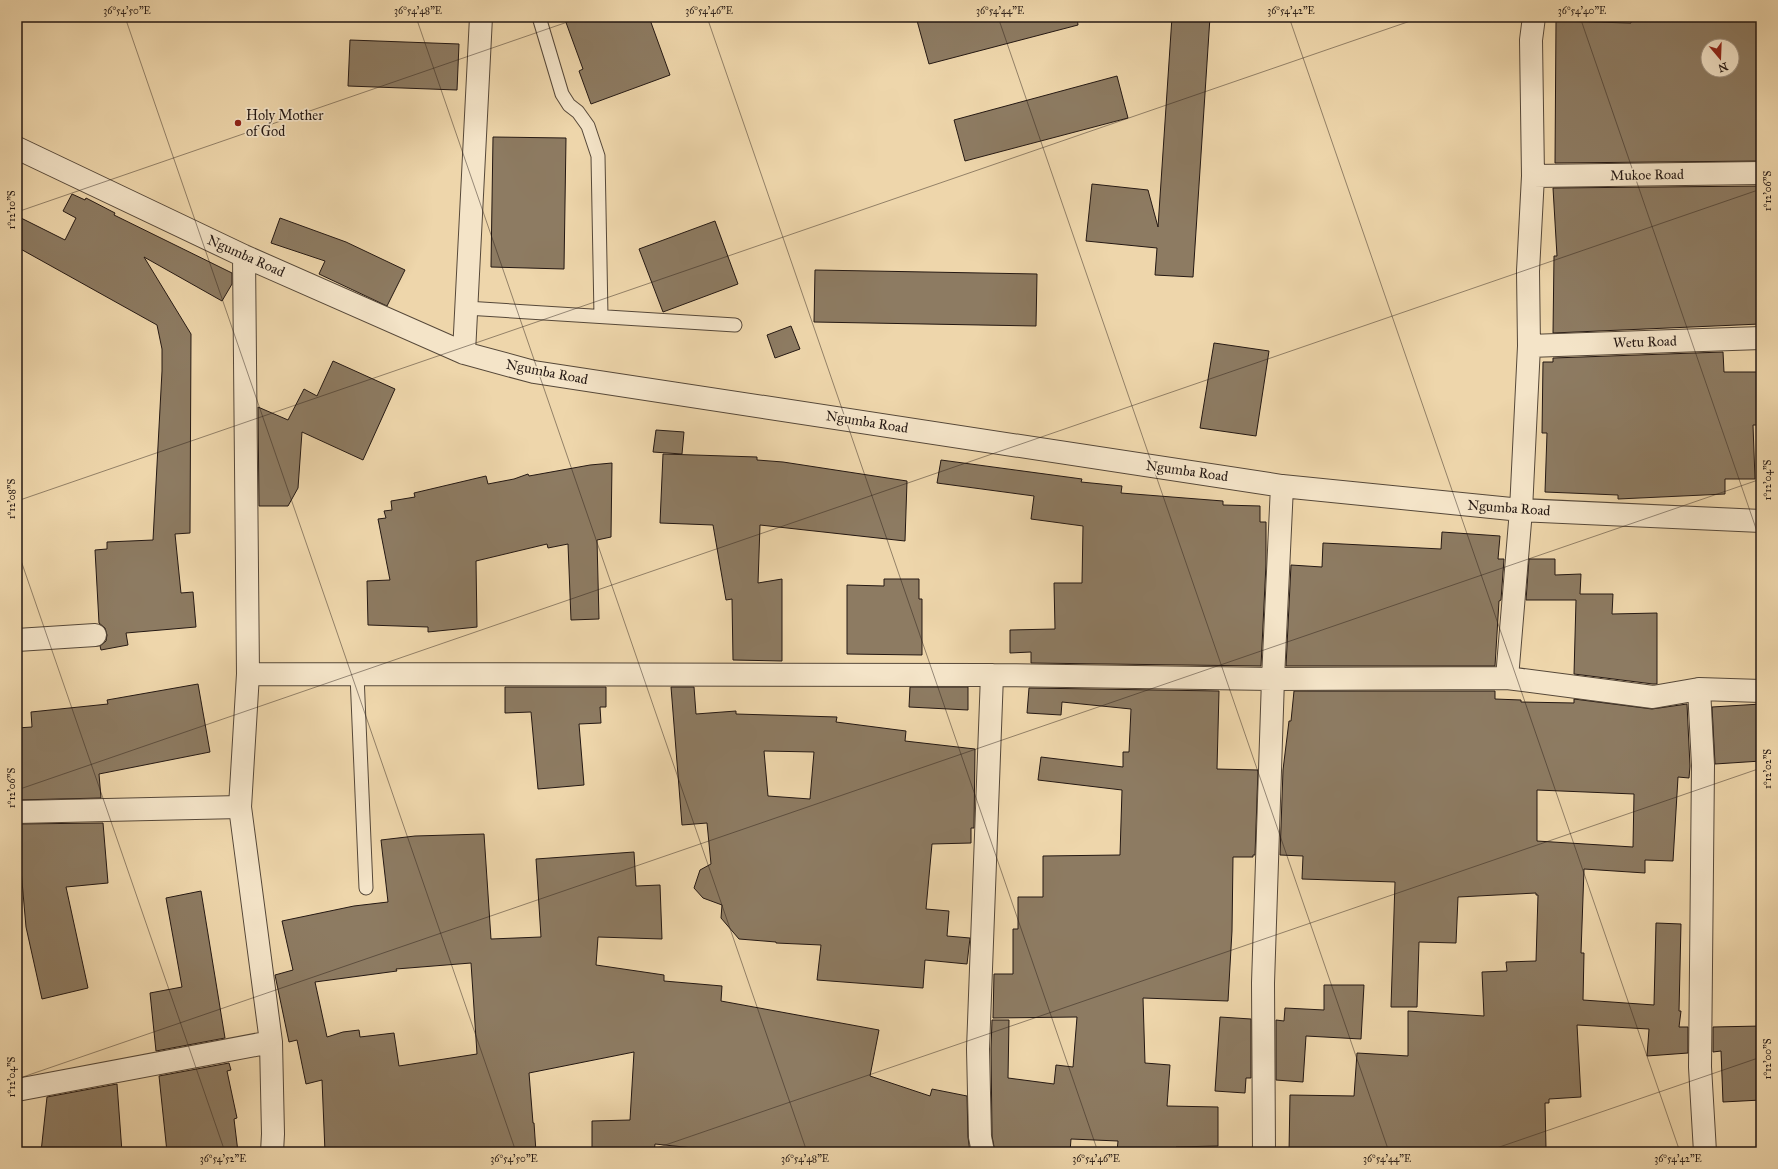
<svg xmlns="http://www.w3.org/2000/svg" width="1778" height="1169" viewBox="0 0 1778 1169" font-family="'IM FELL Great Primer',serif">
	<rect width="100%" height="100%" fill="#eed6ab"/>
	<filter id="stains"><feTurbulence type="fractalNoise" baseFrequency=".005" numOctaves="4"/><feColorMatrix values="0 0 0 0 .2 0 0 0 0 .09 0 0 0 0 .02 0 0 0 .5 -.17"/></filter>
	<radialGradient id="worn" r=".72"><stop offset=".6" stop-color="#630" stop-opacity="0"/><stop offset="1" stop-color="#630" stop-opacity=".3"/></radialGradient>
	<!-- building -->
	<path fill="#8d7b62" stroke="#241813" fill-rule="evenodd" d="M564,17H649L670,75L591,104L579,71L583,69Z
		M916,17H1077L1078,25L929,64Z
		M1172,17H1210L1193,277L1155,275L1157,248L1086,241L1092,184L1148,190L1158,227Z
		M1631,17H1761V161L1555,163L1556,21L1631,23ZM1708,46H1732V70H1708Z
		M350,40L459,44L457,90L348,86Z
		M1117,76L1128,118L965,161L954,120Z
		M493,137L566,138L564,269L491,267Z
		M1761,186V255H1759L1760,324L1553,333L1554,256H1557L1553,188Z
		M72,194L85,200L86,198L115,213L114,215L232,273V284L222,301L144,257L191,334L190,533L175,534L181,593L193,592L196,627L126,633L128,645L101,650L100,646L106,641L107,635L105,628L99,623L95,550L107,549V542L153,540L162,371V349L157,325L17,247V216L65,240L76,218L63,211Z
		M280,218L346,242L405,270L387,306L319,274L325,261L271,243Z
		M715,221L738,284L663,312L639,249Z
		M815,270L1037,274L1036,326L814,322Z
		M791,326L800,349L775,358L767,335Z
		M1214,343L1269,351L1256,436L1200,428Z
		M1723,352L1724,372H1759L1760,425H1753L1755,479H1725V494L1618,499V495L1545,492L1547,433H1542L1543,362H1553V358Z
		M333,361L395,389L363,460L302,432L298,488L288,506H259L258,407L288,420L304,389L317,396Z
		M656,430L684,432L682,454L653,452Z
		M663,454L757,457V460L783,462L907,481L905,541L760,525L758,583L782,579V661L733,660L732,599L726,600L713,525L660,523Z
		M941,460L1082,479L1081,482L1122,486L1121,493L1223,501V505L1260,506V522H1266V564L1261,666L1031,663V652L1010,653V630L1055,629L1054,583H1082L1083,526L1031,519L1034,496L937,483Z
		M612,463L611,537L597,540L599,619L571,620L568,544L548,548L547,544L476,561L477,627L428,632V627L368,625L367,581L390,580L378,519L386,518L384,511L392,510L391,501L415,497L414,493L486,476L488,484L514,479L528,474L529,476L590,465Z
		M1442,532L1500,536L1498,559H1504L1501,600L1499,601L1495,666H1286L1291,565L1322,567L1323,543L1441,549Z
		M1529,559H1555V575L1581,574L1580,594H1613L1612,614L1657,613V684H1653L1574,674L1576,600H1526Z
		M884,579H919V599H922V655L847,654V585L884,586Z
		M198,684L210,752L99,774L101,798L17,800V728L32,727L31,712L108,704L107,700Z
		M505,687H606V707H600L601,723L579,724L584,785L538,789L531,712L505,713Z
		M671,687H694L696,714L736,711V714L837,717L836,722L906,731L905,741L975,749L974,828H971V843L932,844L926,909L949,911L947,936L970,938L967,964L925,960L923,988L817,980L821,945L776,943V942L739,939L721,918L722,905L703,898L694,888L700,870L711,864L707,823L682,825ZM764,751L814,752L810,799L768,796Z
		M910,687H968V710L909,707Z
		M1029,688L1219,691L1217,769L1258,770L1255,855H1253V857H1233L1232,931L1228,1001L1143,998L1145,1063L1170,1065L1167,1106L1218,1107V1146L1176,1147V1152H1117L1118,1141L1071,1139L1070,1152H995L992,1136L991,1049L992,1020H1009L1008,1078L1054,1084L1056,1065L1073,1067L1077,1017L993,1018L994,974H1013V929H1018V897H1043V856L1120,855L1122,790L1038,780L1041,757L1123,767V752H1129L1131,709L1062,702L1061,715L1027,713Z
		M1294,691H1495V699L1521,700V702L1574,703V699L1652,709L1687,704L1690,766L1689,778L1678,777L1673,861L1645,860V873L1584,869L1581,953H1584L1583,1000L1654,1005L1656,923L1681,924L1679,1011H1681L1679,1027H1688V1053L1647,1056L1649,1029L1577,1025L1581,1097L1549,1099V1103H1545L1546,1148L1485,1149V1152H1289L1290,1095L1354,1096L1357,1053L1408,1056V1011L1484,1016L1482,972L1507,971L1506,962L1536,961L1538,895H1536V893L1458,897L1456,943L1419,942L1417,1007H1391L1395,882L1302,879L1303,856L1280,855L1283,770L1289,721H1291ZM1537,790L1634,794L1633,847L1537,841Z
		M1761,704V761L1715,764L1712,707Z
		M103,823L108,883L66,887L88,988L42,999L26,927L17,824Z
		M484,834L491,939L541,937L536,859L634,852L636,886L660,885L662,939L598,937L596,965L664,975V981L722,986L721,1001L879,1030L870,1076L930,1096L932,1089L967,1096L968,1137L970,1152H732L655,1144L654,1152H592V1121L630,1120L634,1052L529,1073L533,1123H534L536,1152H502V1148L391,1152H325L322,1080L306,1084L297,1040L289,1042L275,975L293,970L282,921L354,906L388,902L381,840L415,836ZM471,963L477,1054L399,1066L394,1033L360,1037L359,1030L343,1032L327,1037L315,982L397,971L396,969Z
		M201,891L225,1038L156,1051L150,993L182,987L166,898Z
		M1324,985H1364L1361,1039L1306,1036L1303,1082L1276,1080V1020L1284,1021L1285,1008L1324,1010Z
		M1220,1017L1251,1019V1078H1246L1245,1093L1215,1091Z
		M1761,1026V1100L1723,1102L1721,1051L1713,1052V1027Z
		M229,1063L231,1070L227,1071L237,1118L234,1119L238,1152H167L159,1076Z
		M117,1084L122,1152H41L47,1097Z"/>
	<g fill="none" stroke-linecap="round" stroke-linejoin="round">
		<!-- lane casing -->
		<g stroke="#564839" stroke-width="15">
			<path id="lane" d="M539,17L562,94L569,105L578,112L588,126L598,156L601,316
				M466,308L735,325
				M357,675L366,888"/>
		</g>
		<!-- street casing -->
		<g stroke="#564839" stroke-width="24">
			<path id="street" d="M17,148L244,256L464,353L534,372L1282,486L1521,510L1761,521
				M1533,176L1761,173
				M244,256L248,674L240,807L271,1042L273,1134L272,1152
				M1529,346L1761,338
				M464,353L481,17
				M17,640L95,635
				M248,674L992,675L1273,679L1507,678L1653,697L1699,689L1761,691
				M1507,678L1521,510L1529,346L1528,271L1533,176L1531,40L1534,17
				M1699,689L1703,765L1700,1067L1705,1152
				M17,812L240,807
				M17,1090L271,1042
				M983,1152L980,1137L978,1049L992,675
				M1264,1152L1263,983L1273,679L1282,486"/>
		</g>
		<!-- lane -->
		<use href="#lane" stroke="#f4e4c8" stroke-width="13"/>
		<!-- street -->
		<use href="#street" stroke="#f4e4c8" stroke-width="22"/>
	</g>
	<!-- ticks -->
	<path fill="none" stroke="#241813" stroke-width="1" stroke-opacity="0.45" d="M125,17L516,1152M416,17L807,1152M707,17L1098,1152M998,17L1389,1152M1289,17L1680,1152M1580,17L1761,543M17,212L582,17M17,501L1422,17M17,549L225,1152M17,790L1761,189M17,1079L1761,479M645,1152L1761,768M1485,1152L1761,1057"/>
	<!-- markers -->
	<circle fill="#8f2418" stroke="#f4e4c8" stroke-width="1.5" cx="238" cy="123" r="4"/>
	<g text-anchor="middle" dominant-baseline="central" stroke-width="3.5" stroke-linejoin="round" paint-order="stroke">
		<!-- poi labels -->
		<g font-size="14" fill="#241813" stroke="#f4e4c8" text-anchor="start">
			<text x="246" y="115">Holy Mother<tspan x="246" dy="16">of God</tspan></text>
		</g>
		<!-- street labels -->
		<g font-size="14" fill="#241813" stroke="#f4e4c8">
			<text transform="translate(1647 175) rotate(-1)">Mukoe Road</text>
			<text transform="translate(246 256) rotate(24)">Ngumba Road</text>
			<text transform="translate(1645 342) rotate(-2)">Wetu Road</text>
			<text transform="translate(547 372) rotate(11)">Ngumba Road</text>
			<text transform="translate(867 422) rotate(9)">Ngumba Road</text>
			<text transform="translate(1187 471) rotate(8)">Ngumba Road</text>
			<text transform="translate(1509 508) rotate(4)">Ngumba Road</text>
		</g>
	</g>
	<!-- margin -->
	<rect width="1778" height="1169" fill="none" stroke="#eed6ab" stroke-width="44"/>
	<!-- north arrow -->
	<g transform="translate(1720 58) rotate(161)"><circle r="19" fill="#f4e4c8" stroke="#a19280"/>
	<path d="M0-3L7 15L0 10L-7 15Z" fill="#8f2418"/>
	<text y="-6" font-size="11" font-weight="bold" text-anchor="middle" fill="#241813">N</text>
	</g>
	<rect x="22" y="22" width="1734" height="1125" fill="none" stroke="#241813" stroke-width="1.5"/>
	<g font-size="10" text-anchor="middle" fill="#241813">
		<text x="127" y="14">36°54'50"E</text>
		<text x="418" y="14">36°54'48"E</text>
		<text x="709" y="14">36°54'46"E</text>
		<text x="1000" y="14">36°54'44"E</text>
		<text x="1291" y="14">36°54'42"E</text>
		<text x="1582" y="14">36°54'40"E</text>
		<text transform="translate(1767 191) rotate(-90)" y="4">1°12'06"S</text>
		<text transform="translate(11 210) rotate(-90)" y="4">1°12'10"S</text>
		<text transform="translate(1767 480) rotate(-90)" y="4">1°12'04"S</text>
		<text transform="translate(11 499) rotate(-90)" y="4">1°12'08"S</text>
		<text transform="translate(1767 769) rotate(-90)" y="4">1°12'02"S</text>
		<text transform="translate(11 788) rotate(-90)" y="4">1°12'06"S</text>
		<text transform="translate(1767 1059) rotate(-90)" y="4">1°12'00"S</text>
		<text transform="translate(11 1077) rotate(-90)" y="4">1°12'04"S</text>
		<text x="223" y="1162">36°54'52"E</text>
		<text x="514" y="1162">36°54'50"E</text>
		<text x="805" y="1162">36°54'48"E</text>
		<text x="1096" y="1162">36°54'46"E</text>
		<text x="1387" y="1162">36°54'44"E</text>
		<text x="1678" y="1162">36°54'42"E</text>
	</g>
	<rect width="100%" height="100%" filter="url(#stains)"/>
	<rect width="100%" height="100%" fill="url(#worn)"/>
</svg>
